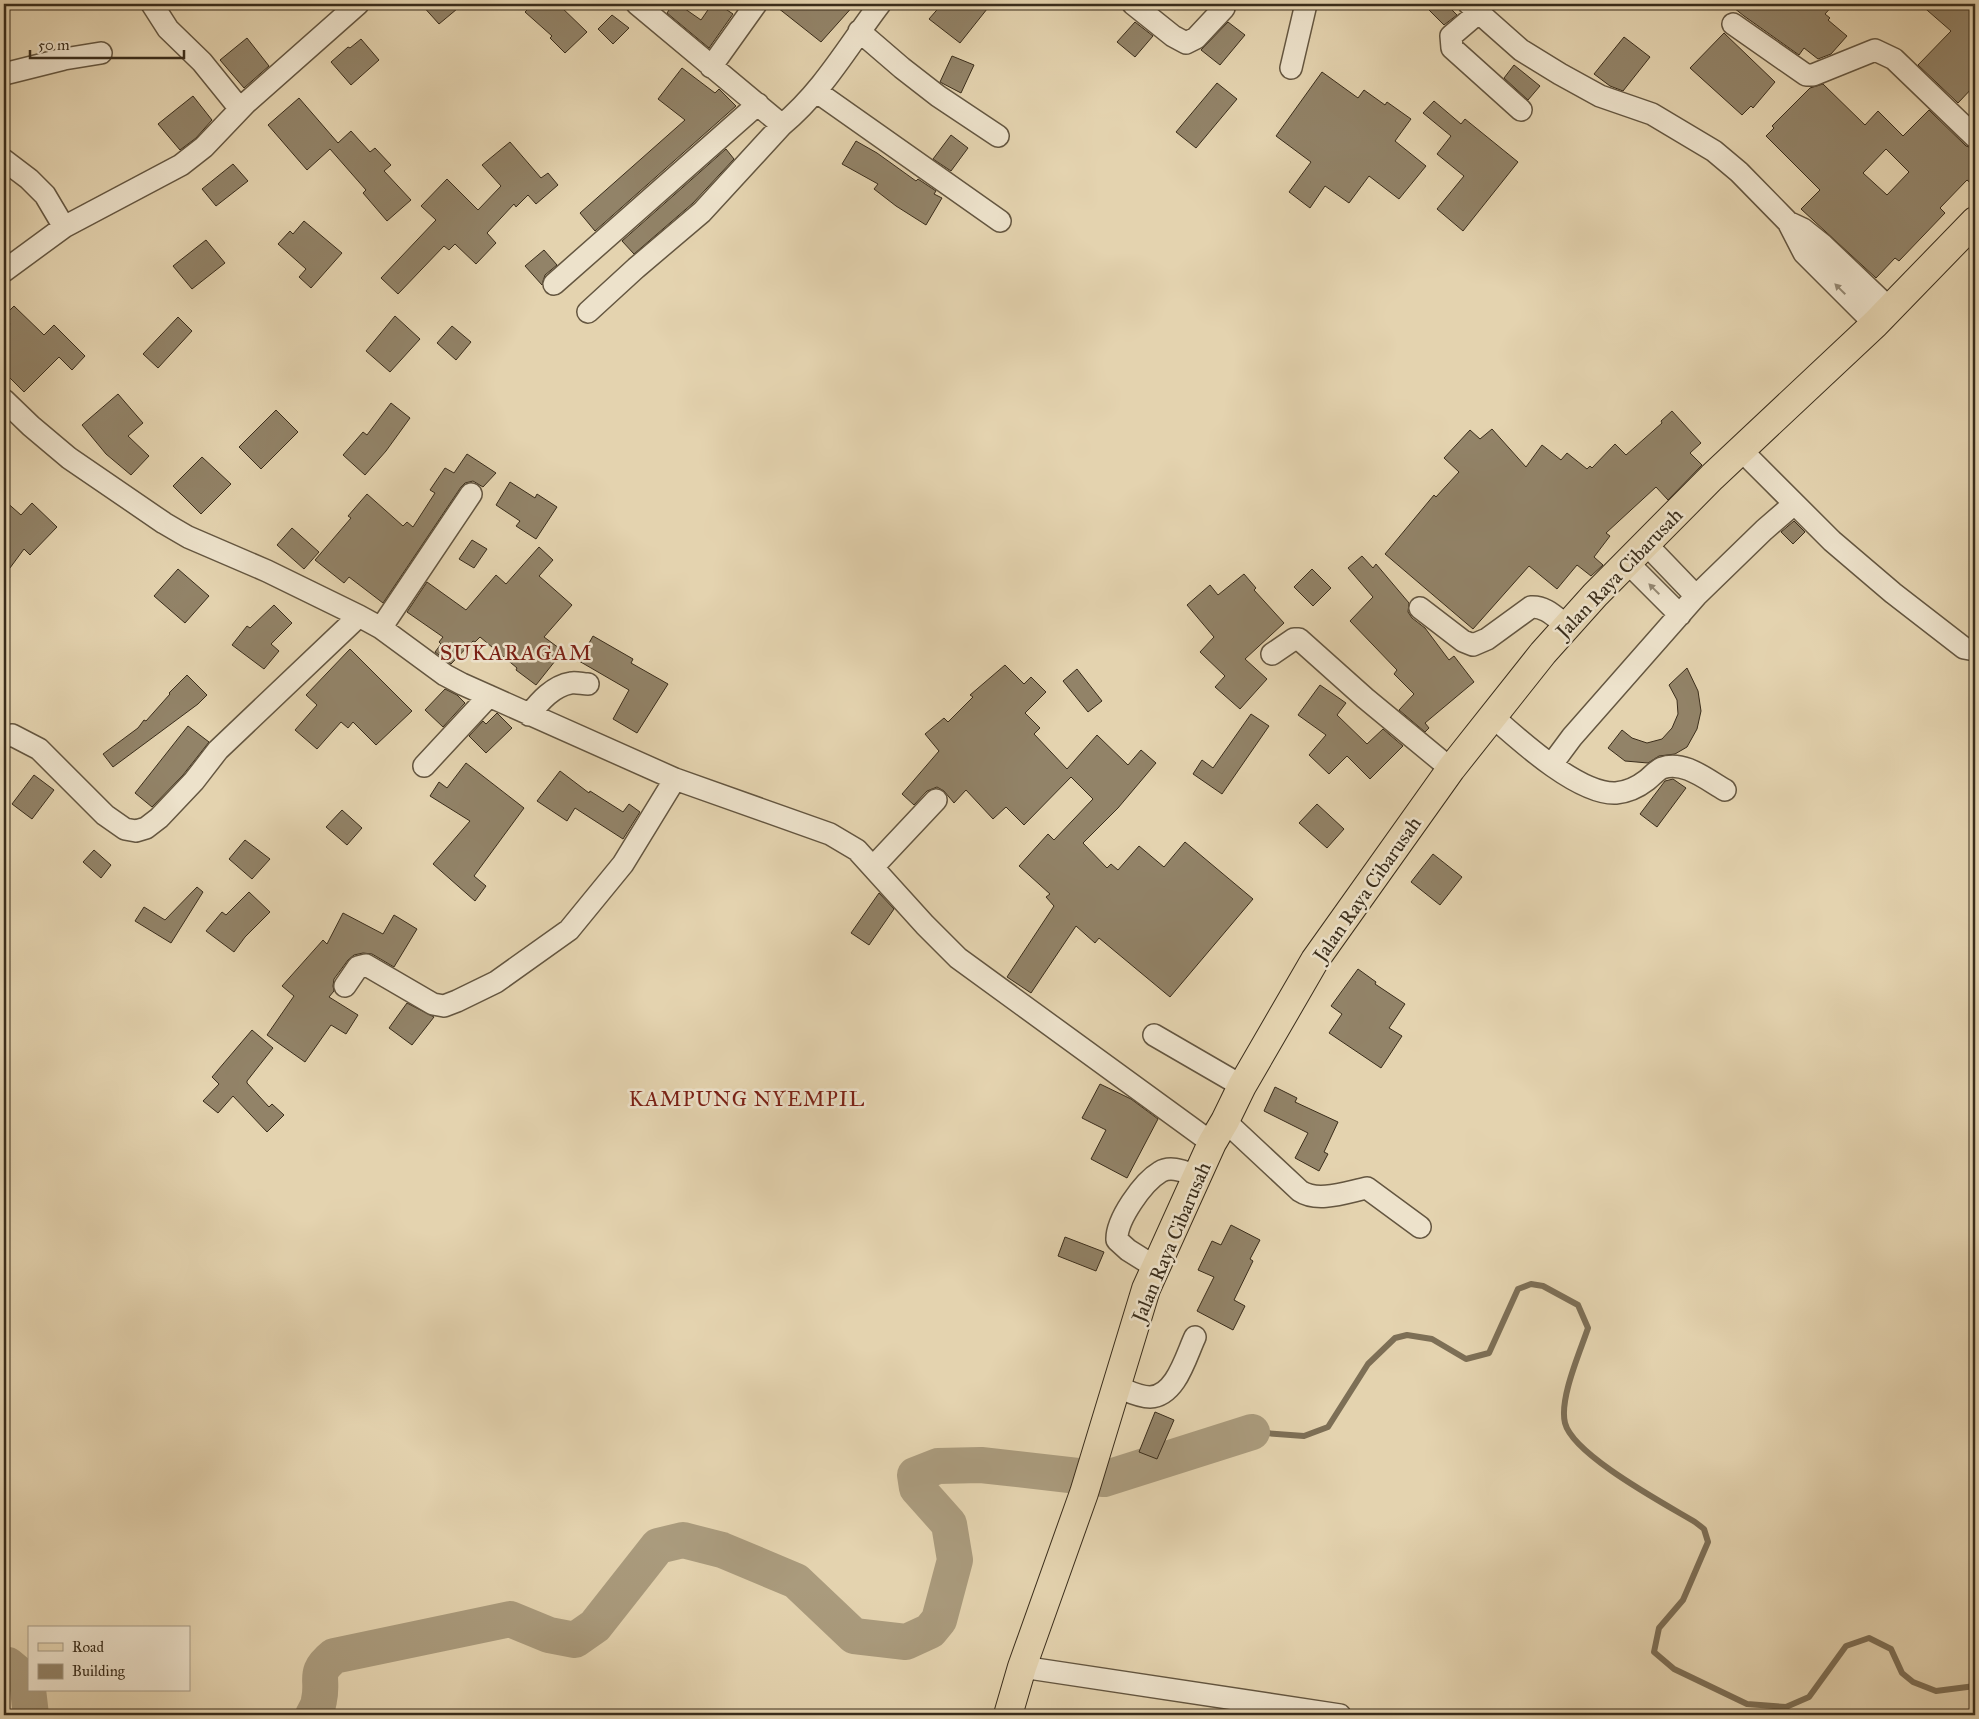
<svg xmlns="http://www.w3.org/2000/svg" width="1979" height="1719" viewBox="0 0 1979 1719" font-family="'IM FELL Great Primer',serif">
	<rect width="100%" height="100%" fill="#e4d3af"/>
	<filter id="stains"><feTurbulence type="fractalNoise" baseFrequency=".004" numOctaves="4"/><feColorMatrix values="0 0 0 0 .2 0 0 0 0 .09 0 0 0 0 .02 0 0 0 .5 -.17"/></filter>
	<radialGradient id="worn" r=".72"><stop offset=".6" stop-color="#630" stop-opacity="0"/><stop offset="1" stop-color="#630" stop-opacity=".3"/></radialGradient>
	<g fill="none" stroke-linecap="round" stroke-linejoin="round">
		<!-- stream -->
		<path stroke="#7d6f56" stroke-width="6" d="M1252,1432L1304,1436L1328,1427L1368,1364L1395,1338L1407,1335L1432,1339L1466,1359L1489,1353L1518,1289L1531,1284L1543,1286L1578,1305L1588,1328C1580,1352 1559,1399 1565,1423C1573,1455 1665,1504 1695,1522L1704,1529L1708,1542L1683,1600L1659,1628L1654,1652L1674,1669L1747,1704L1786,1707L1809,1697L1846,1646L1869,1638L1891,1649L1902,1673L1913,1682L1936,1691L1975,1686"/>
		<!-- river -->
		<path stroke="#aa9b7d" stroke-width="36" d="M4,1665H8L27,1681L31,1715
			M313,1715C315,1711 319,1705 319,1700C324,1678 312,1674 334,1656L510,1619L549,1635L575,1640L595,1626L658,1546L683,1540L722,1550L796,1581L854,1636L906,1642L930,1631L939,1620L955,1560L949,1524L917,1488L915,1475L938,1466L981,1465L1104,1479L1252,1432"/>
	</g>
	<!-- building -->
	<path fill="#928368" stroke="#3a2d1b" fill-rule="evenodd" d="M421,4H463L439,24Z
		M533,4H558L587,32L565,53L550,38L552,36L525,12Z
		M673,4H678L701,20L712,4H718L733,14L709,48L667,13Z
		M773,4H855L821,42Z
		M942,4H991L960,43L929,19Z
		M1423,4H1446L1457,15L1444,25Z
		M1729,4H1834L1825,14L1830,18L1828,20L1847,36L1831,54L1818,59L1804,48L1799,55L1744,16Z
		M1920,4H1975V85L1958,103L1918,65L1951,31Z
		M612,15L629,28L613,44L598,29Z
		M1135,22L1153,36L1135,57L1117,42Z
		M1228,22L1245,35L1220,65L1201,50Z
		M1724,33L1775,82L1753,108L1751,106L1742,115L1690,68Z
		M1624,37L1650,57L1623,91L1610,86L1594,74Z
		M247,38L269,66L244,88L220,60Z
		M361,39L379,60L351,85L331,62L348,47L350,48Z
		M952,56L974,65L961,93L940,82Z
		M1514,65L1540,86L1528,100L1504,78Z
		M682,68L715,93L719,89L736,106L595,231L580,213L685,120L658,99Z
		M1322,72L1358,98L1364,90L1385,105L1387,102L1411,119L1395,141L1426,166L1399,199L1369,176L1349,203L1325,186L1310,208L1289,192L1311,162L1276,136Z
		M1217,83L1237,99L1196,148L1176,132Z
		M1823,84L1865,125L1878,111L1903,136L1929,110L1966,146L1975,149V187L1967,180L1940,208L1945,213L1899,261L1895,258L1876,278L1801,209L1820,190L1766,136L1774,128L1772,126L1810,88ZM1886,149L1909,172L1887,195L1863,173Z
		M193,96L212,120L196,138L180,150L158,124Z
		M299,98L338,143L351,131L370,152L375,148L391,165L384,171L411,200L387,221L363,193L366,190L330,149L307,170L268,125Z
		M1434,101L1461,124L1465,119L1518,162L1463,231L1437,209L1464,176L1437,154L1451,136L1423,113Z
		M951,135L968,148L951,171L933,159Z
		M856,141L877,153L916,181L918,179L936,191L934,194L942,198L926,225L896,206L874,189L878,184L842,164Z
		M510,142L541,178L548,173L558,185L536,204L528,195L516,207L514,204L487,233L496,243L476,264L455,244L449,250L444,246L398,294L381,278L436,220L421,206L447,179L478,210L501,186L482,165Z
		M726,149L734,159L693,203L634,254L622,241Z
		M233,164L248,181L216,206L202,189Z
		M304,221L342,253L311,288L299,277L306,269L278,244L290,231L293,234Z
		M206,240L225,263L192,289L173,266Z
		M544,250L557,265L545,275L542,285L525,266Z
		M14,306L44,335L54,325L85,356L72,370L59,357L24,392L4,372V331L10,324L4,316Z
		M395,316L420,339L390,372L366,351Z
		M178,317L192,331L158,368L143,354Z
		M452,326L471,342L456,360L437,343Z
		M118,394L143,423L128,436L149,456L131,475L106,454L82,425Z
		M391,403L410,418L386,451L365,475L343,455L363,432L367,435Z
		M276,410L298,432L261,469L239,447Z
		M1672,411L1701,443L1690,453L1702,465L1668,500L1656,487L1606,533L1610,536L1594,557L1603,565L1591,576L1577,565L1557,589L1529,566L1473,629L1385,554L1434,495L1436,497L1459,472L1444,458L1470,430L1480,439L1492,429L1526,467L1542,445L1561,460L1567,453L1587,469L1590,466L1592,468L1615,444L1626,455L1662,423L1661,421Z
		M467,454L496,473L483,487L473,481L465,483L461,487L383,603L349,577L344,583L315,560L351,518L348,516L367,494L403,526L407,522L413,527L435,493L430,490L445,468L454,473Z
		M202,457L231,484L201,514L173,486Z
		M510,482L535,498L537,494L557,507L536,539L516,526L520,521L496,505Z
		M4,500L21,515L32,503L57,527L30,555L24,549L4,576Z
		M1794,521L1805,532L1793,544L1781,532Z
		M292,528L319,552L304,569L277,545Z
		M472,540L487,549L474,568L459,559Z
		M539,547L553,560L539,576L572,605L544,637L563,651L536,685L516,670L517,668L480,637L475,642L473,641L451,664L435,652L441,644L439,642L443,637L407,612L427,582L466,610L496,575L506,584Z
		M1362,556L1373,568L1376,564L1409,603L1408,612L1412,618L1425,628L1449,660L1454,656L1474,682L1425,723L1429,728L1425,732L1399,710L1414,694L1394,674L1397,670L1350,621L1373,597L1348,568Z
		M178,569L209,596L185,623L154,596Z
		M1312,569L1331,588L1313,606L1294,587Z
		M1244,574L1256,588L1254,590L1284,623L1245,659L1267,679L1240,709L1215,687L1225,676L1200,652L1214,637L1187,605L1210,585L1218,595Z
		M274,605L292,623L271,644L279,651L264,669L232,645L247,626L250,628Z
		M593,636L633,659L631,663L668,684L637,733L613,719L629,690L579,661Z
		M350,649L412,711L376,745L353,722L348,728L341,722L317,749L295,730L317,705L306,695Z
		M1005,665L1024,684L1031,677L1046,692L1025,713L1040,728L1034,734L1067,769L1097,735L1128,765L1141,750L1156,763L1118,808L1083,843L1107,868L1111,864L1118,870L1139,846L1164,867L1185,842L1253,899L1170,997L1099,938L1095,943L1076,926L1031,993L1007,977L1054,906L1046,897L1050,894L1019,866L1048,834L1054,840L1093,799L1071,777L1024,825L1006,807L993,819L966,790L954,803L944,791L937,787L927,791L914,805L902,794L939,751L925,734L944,718L948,722L973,697L970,695Z
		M1687,668L1698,691L1701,711L1697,729L1687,747L1675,754L1659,756L1648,763L1625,761L1608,748L1622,730L1632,738L1647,743L1662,739L1672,728L1678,714L1677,700L1669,685Z
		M1077,669L1102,701L1088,712L1063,681Z
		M187,675L207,695L198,704L113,767L103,754L138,728L144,720L146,721L170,694L169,693Z
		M1320,685L1346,703L1337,715L1367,744L1383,729L1403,746L1370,779L1347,756L1329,774L1309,755L1326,735L1298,715Z
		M445,689L457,695L465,703L443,727L425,710Z
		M497,713L512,728L486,753L469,736L483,721L486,724Z
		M1251,714L1269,726L1222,794L1193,774L1202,760L1213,768Z
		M188,726L209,742L183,775L152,807L135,793Z
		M466,763L524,808L474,876L486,886L475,901L433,864L470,821L430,796L439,782L447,788Z
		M560,771L589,793L590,791L623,812L629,804L640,812L623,839L575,808L567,821L537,801Z
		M34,775L54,790L32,819L12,804Z
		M1673,779L1686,788L1657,827L1640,814L1665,781Z
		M1317,804L1344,829L1327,848L1299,823Z
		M342,810L362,828L347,845L326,827Z
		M245,840L270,859L252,879L229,859Z
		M94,850L111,865L101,878L83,862Z
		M1433,854L1462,877L1440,905L1411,882Z
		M197,887L203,892L171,943L135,921L144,907L165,920Z
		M249,892L270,912L245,937L234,952L206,931L222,912L226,915Z
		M879,893L894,909L869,945L851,933Z
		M343,913L383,934L394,915L417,929L394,967L372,954L363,953L354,955L348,960L334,979L333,986L334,991L329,997L358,1015L346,1034L331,1025L305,1062L267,1035L294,996L282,986L323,940L327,944Z
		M1358,969L1376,982L1375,984L1405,1004L1389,1028L1402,1036L1381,1068L1329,1033L1342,1014L1331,1006Z
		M407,1003L434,1017L412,1045L389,1028Z
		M252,1030L273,1048L247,1081V1083L269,1107L272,1104L284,1115L267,1132L233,1096L218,1113L203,1101L219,1084L212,1077Z
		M1100,1084L1131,1099L1158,1119L1127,1178L1091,1159L1106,1130L1082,1118Z
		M1275,1087L1297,1098L1295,1102L1338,1122L1324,1152L1328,1154L1319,1171L1295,1158L1308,1133L1264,1111Z
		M1231,1225L1260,1240L1250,1259L1253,1261L1234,1300L1245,1306L1233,1330L1197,1311L1214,1277L1198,1270L1212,1241L1221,1245Z
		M1065,1237L1104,1252L1096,1271L1058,1256Z
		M1155,1412L1174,1420L1157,1459L1139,1452Z"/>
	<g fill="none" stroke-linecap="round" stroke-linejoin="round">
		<!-- minor casing -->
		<g stroke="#645640" stroke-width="24">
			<path id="minor" d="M152,4L168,29L202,62L240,109
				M637,4L782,125C823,91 848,46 880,4
				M1133,4L1173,36L1186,43L1196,38L1224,8
				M1469,4L1521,50L1560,74L1600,96L1652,114L1714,151L1739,172L1788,222L1803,229L1823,245L1890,309
				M1478,13L1451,36L1452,48L1521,110
				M1733,24L1806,75H1813L1875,50L1894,59L1975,137
				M859,31L902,68L938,96L998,136
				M711,67L756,4
				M1291,68L1306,4
				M4,74L64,59L101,53
				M817,92L1000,221
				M4,160L29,179L45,195L64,227
				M1788,222L1804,253L1875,324
				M4,271L64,227L181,165L204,147L246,103L358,4
				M554,284L758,104
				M588,312L636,268L702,212L782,125
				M4,400L31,426L69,458L164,523L188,537L267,571L359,616L381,628L445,675L462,684L675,779L830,834L857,850L925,925L958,958L1212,1143
				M1741,450L1832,541L1893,593L1964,648L1975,650
				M1646,544L1696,596
				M1628,563L1680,615
				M1420,608L1463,641L1473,645L1487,639L1531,607C1546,606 1556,618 1567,626
				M381,628L471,494
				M1272,654L1294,639H1299L1365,698L1451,769
				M529,715C540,701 553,686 571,683C576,682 583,684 588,684
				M1492,716C1519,740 1579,795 1616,793C1627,792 1638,787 1647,780C1651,777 1657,770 1662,768C1684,760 1707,780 1725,790
				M4,737L12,735L39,749L105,815L125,829L136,831L146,828L159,818L194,781L218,750L359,616
				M1552,764L1572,737L1696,596L1764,530L1794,504
				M424,766L489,696
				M873,867L936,800
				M345,986L358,967L366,965L433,1004L444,1006L457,1001L496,982L569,930L623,864L675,779
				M1154,1035L1242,1086
				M1225,1121L1300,1191C1318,1203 1347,1192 1367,1188L1420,1227
				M1155,1267L1128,1250L1117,1240C1116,1220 1143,1182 1160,1172C1171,1165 1185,1172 1197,1176
				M1115,1386C1126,1390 1138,1397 1150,1397C1176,1396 1186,1356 1195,1337
				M1022,1667L1340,1715"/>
		</g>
		<!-- major casing -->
		<g stroke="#3a2d1b" stroke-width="30">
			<path id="major" d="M1008,1715L1022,1667L1084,1493L1146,1289L1212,1143L1225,1121L1242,1086L1315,960L1451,769L1543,653L1595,595L1712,477L1875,324L1975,221"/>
		</g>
		<!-- minor -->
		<use href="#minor" stroke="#ede2cb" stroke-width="21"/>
		<!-- major -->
		<use href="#major" stroke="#e4d3af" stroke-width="28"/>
	</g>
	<!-- one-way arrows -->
	<defs><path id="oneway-solid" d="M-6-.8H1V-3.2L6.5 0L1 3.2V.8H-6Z" transform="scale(1.25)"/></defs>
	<g fill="#948873">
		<use href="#oneway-solid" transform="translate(1840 289) rotate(-135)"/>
		<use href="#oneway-solid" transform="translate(1654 589) rotate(-135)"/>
	</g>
	<g text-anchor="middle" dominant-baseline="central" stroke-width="5" stroke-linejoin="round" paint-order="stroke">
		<!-- street labels -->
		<g font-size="20" fill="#3a2d1b" stroke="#ede2cb">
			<text transform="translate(1619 573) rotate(-46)">Jalan Raya Cibarusah</text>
			<text transform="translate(1367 889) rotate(-55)">Jalan Raya Cibarusah</text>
			<text transform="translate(1171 1242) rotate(-67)">Jalan Raya Cibarusah</text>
		</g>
		<!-- neighbourhood labels -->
		<g font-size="21" letter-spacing="1" fill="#7a1f14" stroke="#ede2cb">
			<text x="747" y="1099">KAMPUNG NYEMPIL</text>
		</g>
		<!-- quarter labels -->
		<g font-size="22" letter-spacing="1" fill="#7a1f14" stroke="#ede2cb">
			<text x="516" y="652">SUKARAGAM</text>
		</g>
	</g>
	<!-- margin -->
	<rect width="1979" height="1719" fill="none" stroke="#e4d3af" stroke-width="20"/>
	<rect x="5" y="5" width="1969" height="1709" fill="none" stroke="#3a2d1b" stroke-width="2.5"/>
	<rect x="10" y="10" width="1959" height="1699" fill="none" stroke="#3a2d1b"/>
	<!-- legend -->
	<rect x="28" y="1626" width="162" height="65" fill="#ede2cb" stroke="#a59a85"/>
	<rect x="38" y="1643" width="25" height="8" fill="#e4d3af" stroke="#a59a85"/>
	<text x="72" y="1652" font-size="15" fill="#3a2d1b">Road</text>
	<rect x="38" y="1664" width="25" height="15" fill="#928368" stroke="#a59a85"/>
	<text x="72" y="1676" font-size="15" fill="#3a2d1b">Building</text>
	<!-- scale -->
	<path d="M30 50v8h154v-8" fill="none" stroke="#3a2d1b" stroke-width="2.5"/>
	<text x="38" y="50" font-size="15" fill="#3a2d1b" stroke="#ede2cb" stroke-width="4" paint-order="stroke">50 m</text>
	<rect width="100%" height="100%" filter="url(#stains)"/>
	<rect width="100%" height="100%" fill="url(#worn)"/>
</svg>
